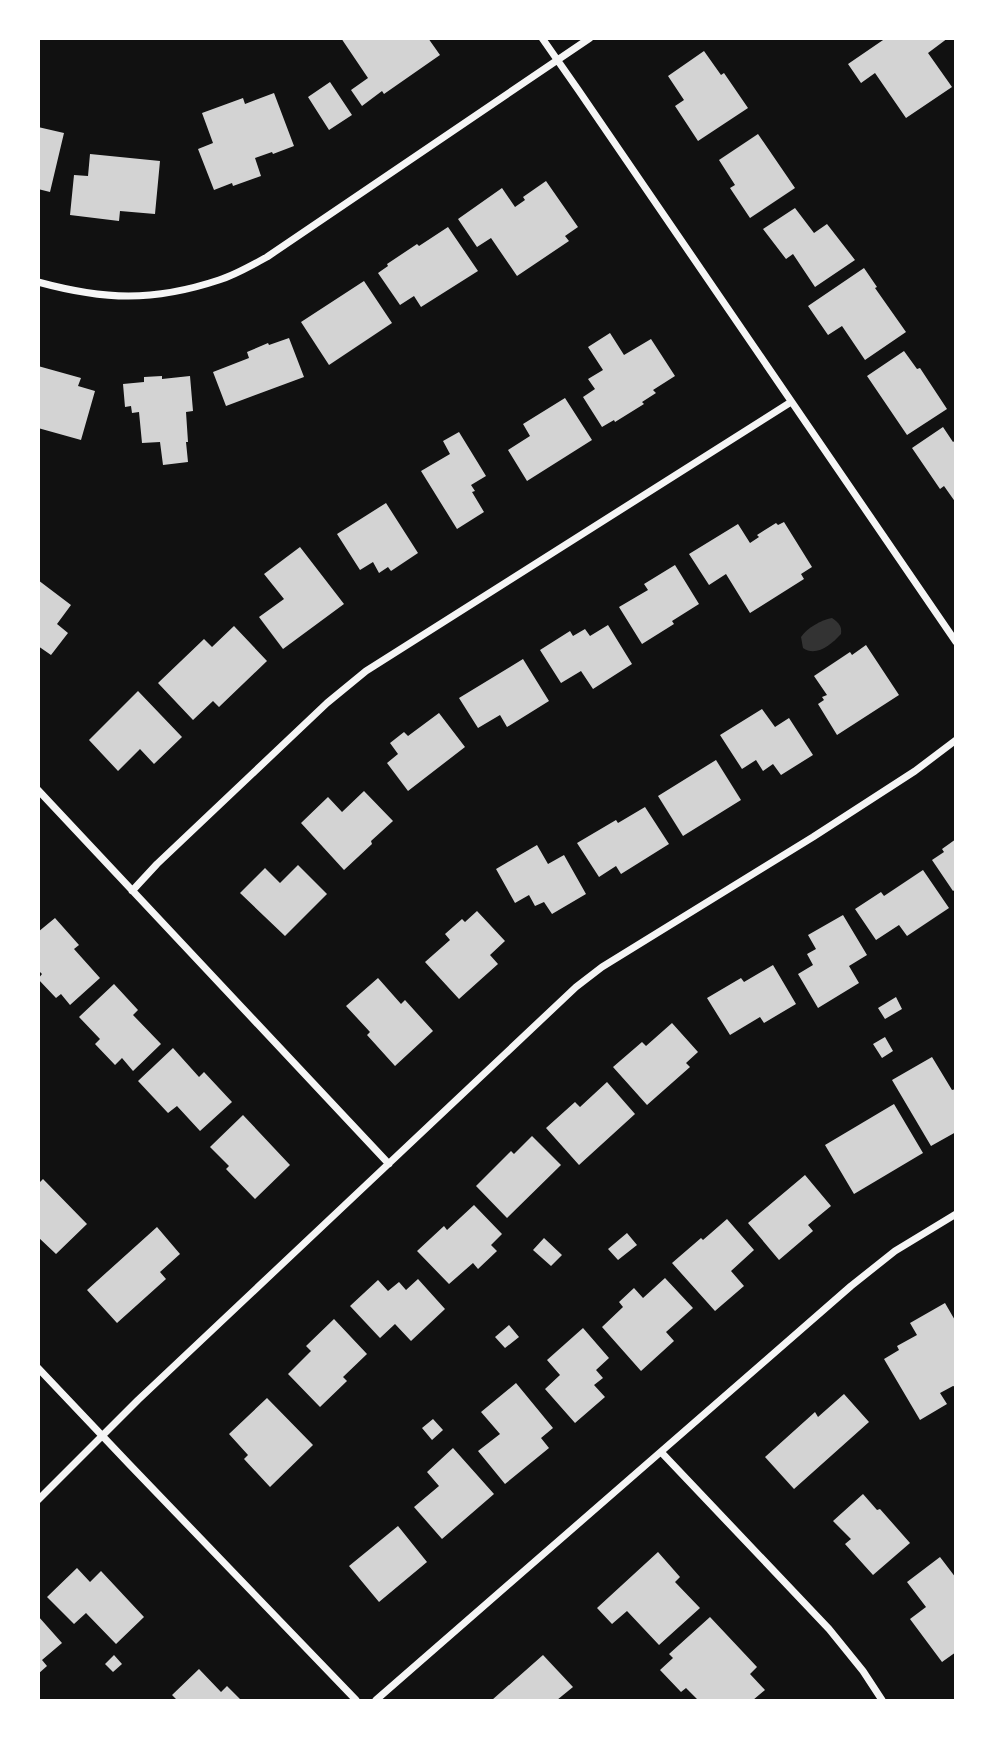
<svg xmlns="http://www.w3.org/2000/svg" width="994" height="1739" viewBox="0 0 994 1739" font-family="'Work Sans',sans-serif">
	<rect width="100%" height="100%" fill="#111"/>
	<!-- water -->
	<path fill="#333" d="M832,618C839,623 842,626 841,634C831,645 816,657 803,648L801,637C807,628 821,620 832,618Z"/>
	<!-- building -->
	<path fill="#d3d3d3" d="M341,38H428L440,55L384,94L382,91L362,106L351,90L368,78Z
		M886,38H948L928,53L952,87L906,118L875,73L861,83L848,64Z
		M704,51L721,75L724,73L748,108L698,141L675,106L684,100L668,76Z
		M330,82L352,115L329,130L308,97Z
		M274,93L294,146L273,154L272,152L255,158L261,176L233,186L232,183L214,190L198,149L213,143L202,113L243,98L245,104Z
		M38,127L64,133L50,192L38,189Z
		M758,134L795,188L750,218L730,188L735,185L719,160Z
		M90,154L160,161L155,214L120,211L119,221L70,215L74,175L88,176Z
		M546,181L578,227L565,236L569,241L517,276L491,238L477,247L458,219L502,188L515,207L525,200L523,197Z
		M795,208L814,233L827,224L855,260L815,287L793,254L786,259L763,229Z
		M448,227L478,271L421,307L414,296L400,305L378,273L388,266L387,264L417,244L419,246Z
		M864,268L877,287L875,288L906,332L865,360L842,326L828,335L808,306Z
		M364,281L392,323L329,365L301,322Z
		M610,333L624,355L651,339L675,376L653,390L656,393L642,402L644,404L615,422L614,420L602,427L583,397L595,389L588,379L603,370L588,347Z
		M289,338L304,377L226,406L213,372L249,358L247,352L268,343L269,345Z
		M904,351L917,369L920,368L947,409L907,435L867,376Z
		M38,366L81,378L78,386L95,391L81,440L38,428Z
		M162,376V379L190,376L193,411L186,412L188,442H186L188,462L163,465L160,442L142,443L139,412L132,413L131,406L125,407L123,384L144,382V377Z
		M565,398L592,440L527,481L508,450L530,436L523,424Z
		M943,427L953,442L956,440V503L944,486L940,489L912,448Z
		M459,432L486,476L471,485L475,491L472,492L484,512L457,529L421,471L450,454L443,441Z
		M386,503L418,553L391,571L388,567L379,573L373,562L360,570L337,534Z
		M784,522L812,567L801,574L804,579L750,613L726,574L709,585L689,554L738,524L750,543L759,537L757,535L776,523L778,525Z
		M300,547L344,604L283,649L259,617L284,599L264,574Z
		M675,565L699,604L672,621L674,624L642,644L619,607L648,590L644,584Z
		M38,580L71,605L57,624L68,633L51,655L38,646Z
		M608,625L632,664L593,689L581,671L561,683L540,650L570,631L573,636L585,629L590,636Z
		M234,626L267,661L219,707L213,701L193,720L158,683L204,639L212,647Z
		M866,645L899,695L837,735L818,704L824,700L822,697L827,695L814,676L850,652L852,655Z
		M523,659L549,701L507,727L500,715L478,728L459,698Z
		M138,691L182,737L154,764L140,749L118,771L89,740Z
		M762,709L775,727L789,718L813,755L781,775L773,764L763,771L756,760L742,769L720,735Z
		M439,713L465,747L408,791L387,763L398,754L390,743L404,732L408,736Z
		M716,760L741,800L683,836L658,796Z
		M364,791L393,821L371,841L372,844L344,870L301,823L328,797L342,812Z
		M645,807L669,844L621,874L616,866L599,877L577,843L616,820L618,823Z
		M956,839V889L953,891L932,860L944,852L942,849Z
		M537,845L548,864L564,855L586,894L552,914L544,902L535,906L529,895L515,903L496,869Z
		M298,865L327,894L285,936L240,893L265,868L280,883Z
		M923,870L949,908L907,936L899,925L876,940L855,909L881,892L884,896Z
		M477,911L505,941L490,955L498,964L459,999L425,962L450,940L445,934L462,919L465,922Z
		M843,915L867,955L849,966L859,983L818,1008L798,974L813,965L807,954L816,949L808,935Z
		M55,918L79,945L74,949L100,978L70,1005L61,994L56,998L38,979L42,974L38,970V932Z
		M773,965L796,1004L764,1023L760,1017L730,1035L707,998L741,978L744,982Z
		M378,978L401,1004L405,1000L433,1031L395,1066L367,1035L370,1032L346,1006Z
		M114,984L138,1010L133,1015L161,1044L133,1071L122,1058L115,1065L95,1044L100,1039L79,1017Z
		M896,997L902,1009L885,1019L878,1008Z
		M672,1023L698,1052L686,1063L690,1067L647,1105L613,1067L642,1042L646,1046Z
		M885,1037L893,1051L882,1058L873,1044Z
		M173,1048L199,1077L204,1072L232,1102L200,1131L177,1106L168,1113L138,1081Z
		M932,1057L952,1090L956,1089V1132L931,1146L892,1080Z
		M607,1082L635,1114L579,1165L546,1128L575,1102L580,1107Z
		M894,1104L923,1153L854,1194L825,1145Z
		M243,1115L290,1165L255,1199L226,1169L229,1166L210,1147Z
		M532,1136L561,1165L507,1218L476,1186L511,1151L514,1154Z
		M805,1175L831,1206L808,1225L813,1231L779,1260L748,1223Z
		M43,1179L87,1224L56,1254L38,1237V1184Z
		M474,1205L502,1234L491,1245L497,1251L478,1269L473,1263L449,1284L417,1251L444,1226L447,1230Z
		M727,1219L754,1250L731,1271L744,1286L715,1311L672,1263L701,1238L703,1240Z
		M157,1227L180,1254L160,1272L166,1279L117,1323L87,1290Z
		M627,1233L637,1245L618,1260L608,1249Z
		M544,1238L562,1255L551,1266L533,1250Z
		M665,1278L693,1308L666,1332L674,1341L641,1371L602,1327L623,1307L619,1302L634,1288L643,1298Z
		M418,1279L445,1309L411,1341L395,1324L380,1338L350,1306L378,1280L388,1291L399,1282L406,1290Z
		M945,1303L956,1322V1387L953,1386L940,1393L947,1404L920,1420L884,1359L899,1350L897,1346L917,1335L910,1323Z
		M334,1319L367,1354L343,1377L347,1381L320,1407L288,1374L311,1351L306,1346Z
		M509,1325L519,1337L505,1348L495,1337Z
		M583,1328L609,1358L596,1370L603,1378L594,1385L605,1397L575,1423L545,1389L560,1375L547,1360Z
		M516,1383L553,1428L541,1438L549,1448L505,1484L478,1451L500,1434L481,1412Z
		M844,1394L869,1422L794,1489L765,1457L815,1412L818,1417Z
		M267,1398L313,1445L270,1487L244,1459L248,1455L229,1434Z
		M433,1419L443,1430L432,1440L422,1428Z
		M453,1448L494,1494L442,1539L414,1507L439,1486L427,1472Z
		M863,1494L877,1510L880,1509L910,1543L873,1575L845,1544L851,1539L833,1521Z
		M398,1526L427,1562L379,1602L349,1566Z
		M658,1552L680,1577L675,1582L700,1608L659,1645L627,1611L612,1624L597,1608Z
		M940,1557L956,1578V1652L942,1662L910,1619L926,1607L907,1582Z
		M77,1568L90,1582L101,1571L144,1617L116,1644L86,1613L74,1624L47,1597Z
		M38,1616L62,1643L42,1660L47,1666L38,1674Z
		M710,1617L757,1667L750,1674L765,1690L753,1700H698L686,1688L681,1692L660,1670L673,1658L669,1654Z
		M114,1655L122,1664L113,1672L105,1664Z
		M543,1655L573,1687L557,1700H492Z
		M199,1669L221,1692L227,1686L241,1700H177L172,1695Z"/>
	<g fill="none" stroke-linecap="round" stroke-linejoin="round">
		<!-- minor -->
		<path stroke="#f5f5f5" stroke-width="7" d="M542,38L579,91L956,642
			M38,282C104,300 153,302 219,280C235,275 252,265 267,257L590,38
			M38,790L389,1164
			M132,891L157,864L327,703L366,671L791,402
			M38,1368L129,1464L356,1700
			M661,1452L829,1629L863,1671L882,1700
			M38,1500L138,1400L576,987L602,967L813,837L915,771L956,740
			M376,1700L851,1286L895,1251L956,1214"/>
	</g>
	<!-- border -->
	<rect width="994" height="1739" fill="none" stroke="#ffffff" stroke-width="80"/>
</svg>
